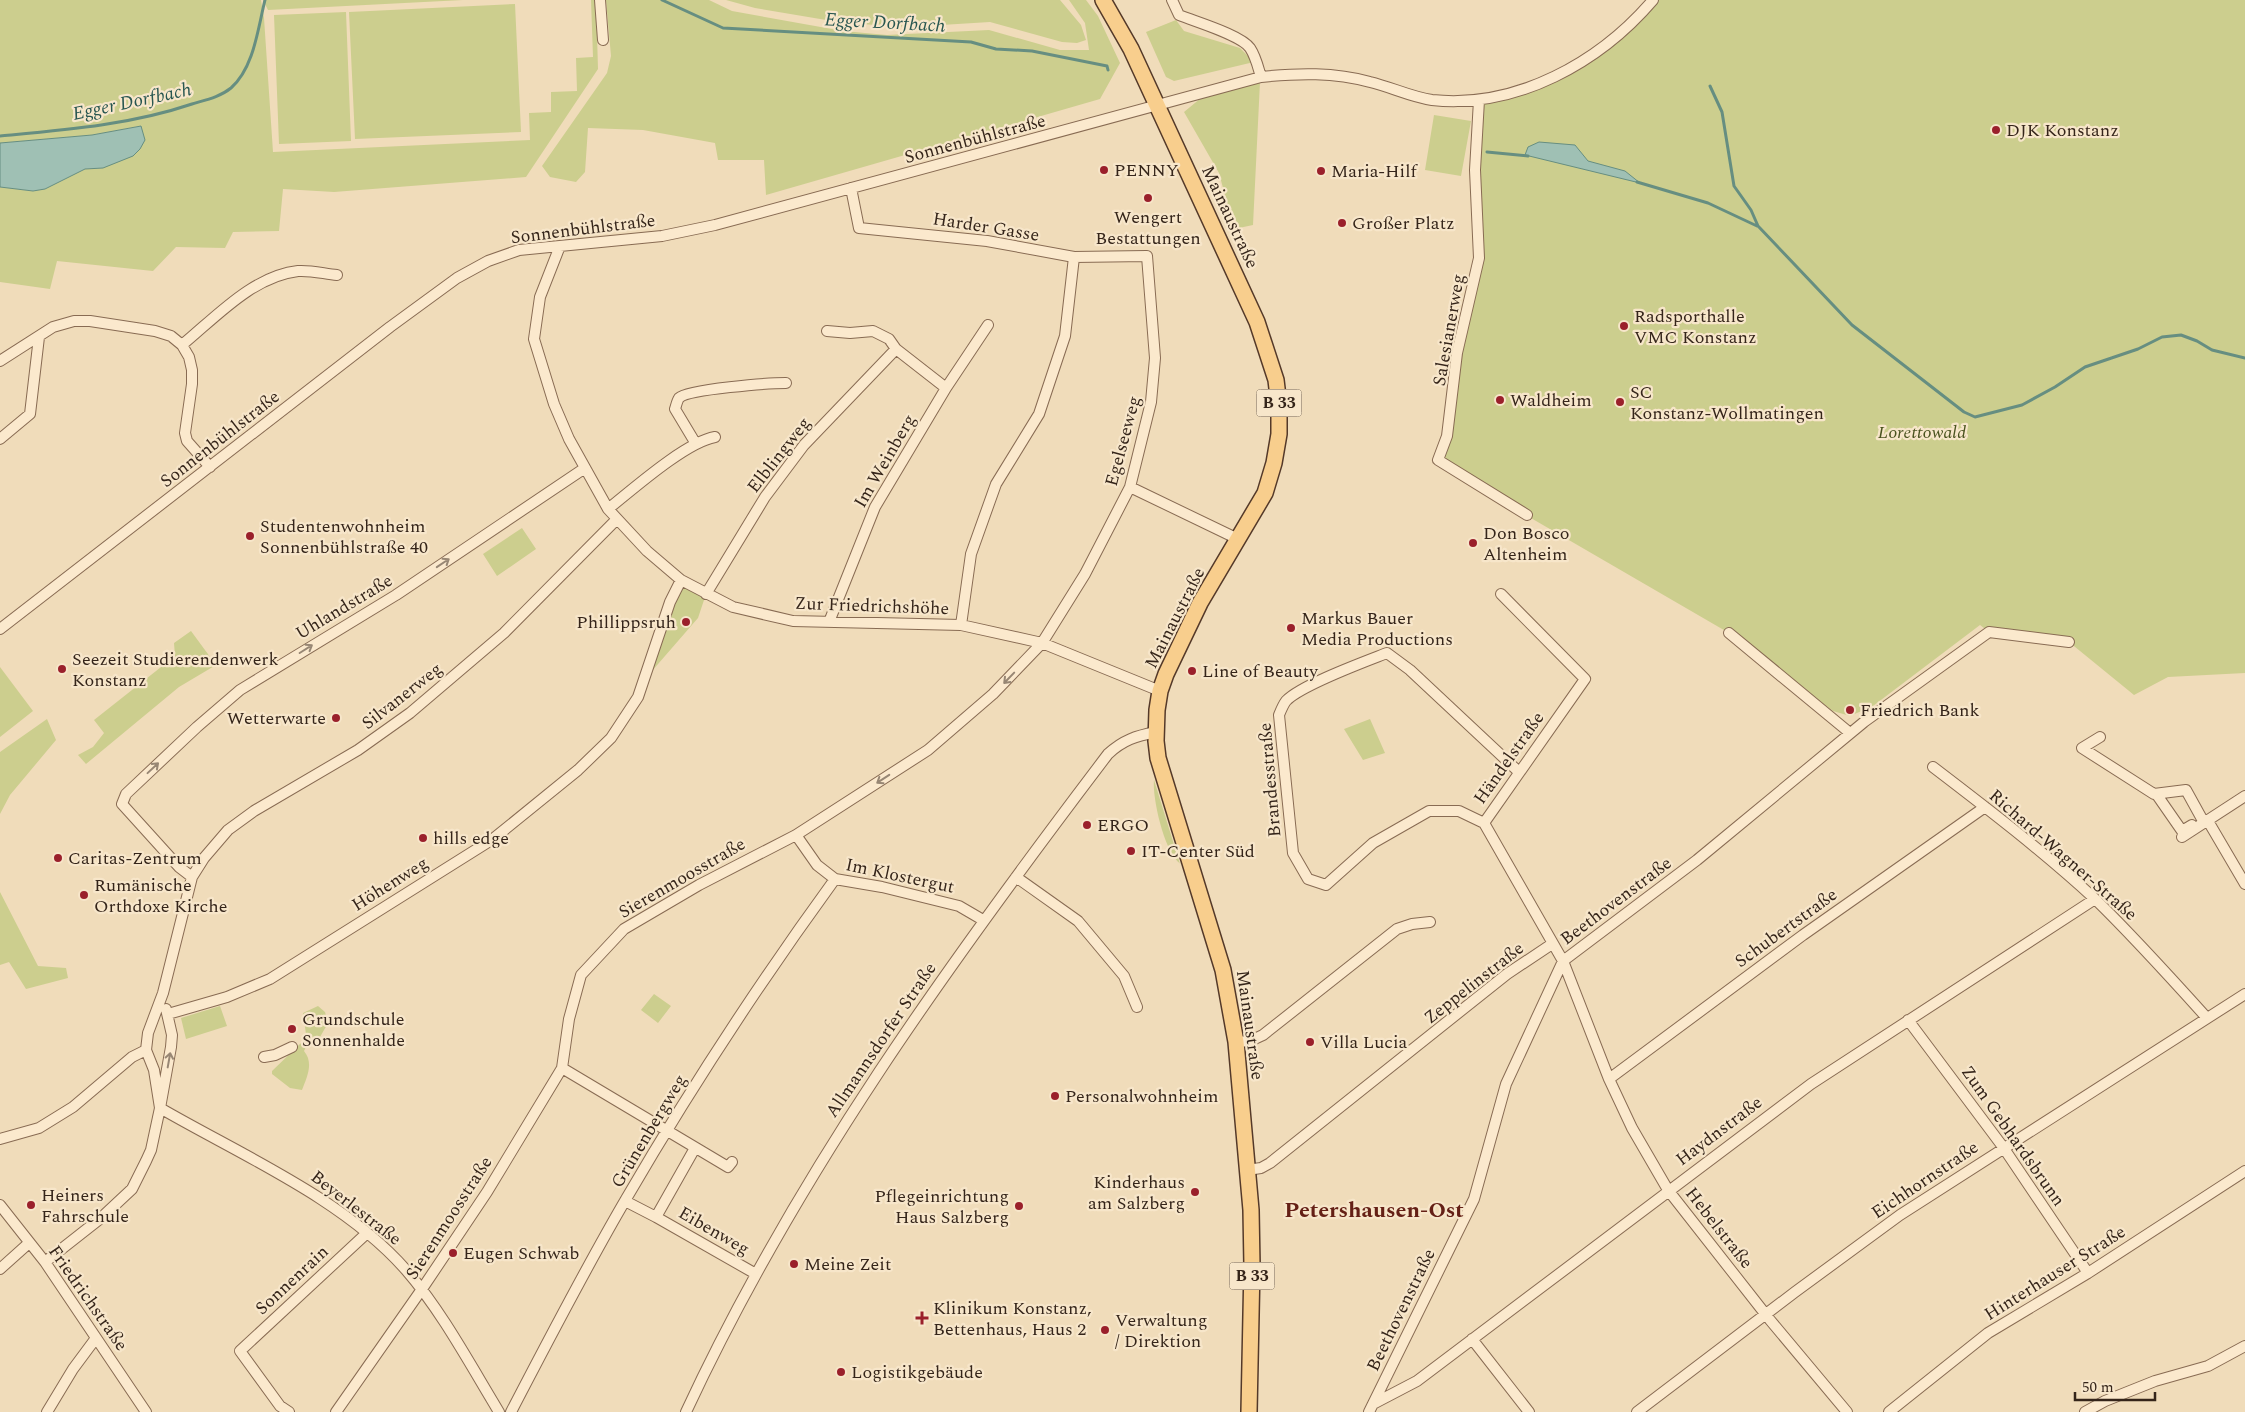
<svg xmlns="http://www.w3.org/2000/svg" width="2245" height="1412" viewBox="0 0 2245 1412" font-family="Spectral,serif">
	<rect width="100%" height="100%" fill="#f0dcba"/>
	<!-- green -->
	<path fill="#ccce8e" d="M0,0H261L264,18L273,152L530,140L529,113L551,112V92L577,91L576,58L593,57L591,0H596L598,69L526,177L334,192L283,189L279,231L233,232L225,248L176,247L153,271L57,261L50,289L0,282V187L33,191L45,189L85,169L103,168L140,126L92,135L0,143Z
		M263,0H463L268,10Z
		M606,0H709L732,11L843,31L887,35L989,30L1060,50H1089L1085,23L1069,0H1086L1098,16L1120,63L1100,99L766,195L764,160H718L715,143L643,130L588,128L585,172L576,182L550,177L542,166L607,73L611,56Z
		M726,0H1060L1081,25L1086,40L1077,43L1062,42L990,22L909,27L844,23L755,8Z
		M1653,0H2245V673L2168,677L2134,695L2069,642L1989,632L1980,625L1873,706L1850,716L1833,711L1729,633L1507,504L1438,460L1479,258V100L1513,91L1590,57Z
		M515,4L521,132L355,139L349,12Z
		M346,12L351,141L279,144L274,15Z
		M1176,20L1184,31L1240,48L1254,62L1174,81L1166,77L1146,32Z
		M1260,82L1253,225L1234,229L1219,173L1184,112L1201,98Z
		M1434,115L1471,121L1461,176L1425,170Z
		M522,528L536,549L497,576L483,554Z
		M682,581L706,594L698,618L645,679Z
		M191,631L216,665L179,687L86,764L78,755L93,747L104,733L94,720L175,656L174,643Z
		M0,667L33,711L0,737Z
		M47,719L56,740L10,795L0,814V752Z
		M1370,719L1385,753L1363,760L1344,729Z
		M1154,780L1180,864H1181C1165,855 1152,798 1154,780Z
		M0,892L38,966L66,968L68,978L26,989L9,962L0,965Z
		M654,994L671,1006L658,1023L641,1010Z
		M220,1006L227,1026L186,1039L181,1018Z
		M318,1006L325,1012L328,1023L320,1037L312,1040L306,1034L303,1013Z
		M301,1043H308L304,1051C314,1063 307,1077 302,1090L290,1088L272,1074V1071Z"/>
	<!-- water -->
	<path fill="#9fc0b4" stroke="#668e81" d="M141,126L145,140L140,149L133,156L103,168L85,169L45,189L33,191L0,187V143L92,135Z
		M1539,142L1575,145L1588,161L1625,171L1640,183L1525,155L1528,147Z"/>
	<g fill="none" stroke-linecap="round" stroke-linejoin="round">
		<!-- stream -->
		<path stroke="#668e81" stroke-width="3" d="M662,0L723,28L971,42L996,49L1032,51L1107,66L1108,70
			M1710,86L1722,112L1734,186L1751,210L1758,226L1852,325L1964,412L1975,417L2022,405L2055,387L2085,367L2138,349L2162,337L2181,335L2197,341L2212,350L2245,358
			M0,136C65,130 130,125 192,104C205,100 220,97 231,88C254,68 258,28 265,0
			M1487,152L1528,156
			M1637,182L1708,203L1757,226"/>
		<!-- street casing -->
		<g stroke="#886b53" stroke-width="12">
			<path id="street" d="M600,0L603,40
				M1172,0L1179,15C1196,22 1241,35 1250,48C1256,57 1258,67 1261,77
				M1479,100L1475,170L1479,258L1457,353L1447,436L1438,460L1527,515
				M560,246L540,297L534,339L554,404L569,439L608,509L647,551L681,580L733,607L793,621L961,625L1042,643L1160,691
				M827,331L850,333L873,331L889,339L896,349L946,388
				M182,345C216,317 253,276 298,271C311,270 325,274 337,275
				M0,361L53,327L74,321H90L155,331L171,336L182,345L189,357L192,370V384L185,433L187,441L210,467
				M0,439L30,414L39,337
				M696,444L675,409C676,406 677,401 679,398C688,389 770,383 786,383
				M1130,487L1238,539
				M608,509C633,489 686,442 715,437
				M706,594L765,497L804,445L896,349
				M829,622L875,507L946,388L988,325
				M961,625L971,554L996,484L1039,414L1065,336L1074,257
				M0,629L390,327L457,278L488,261L519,250L662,236L715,225L1261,77C1298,73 1334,72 1370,82C1391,87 1411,97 1432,100C1517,109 1600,62 1653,0
				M1729,633L1850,733
				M2100,737L2082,748L2154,794L2186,790L2202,819L2208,821L2245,884
				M1933,767C1988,809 2044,852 2095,899C2134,937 2171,978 2207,1018
				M2157,795L2182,831L2192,825
				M1484,823L1563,961L1609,1079L1632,1128L1668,1190L1770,1320L1847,1412
				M1484,823L1459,811H1429L1373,843L1326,885L1308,879L1293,853L1279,715C1281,710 1283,705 1286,701C1301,685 1364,662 1387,653L1410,670L1519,772
				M1484,823L1585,679L1501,594
				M796,835L817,865L835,879L882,887L959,906L983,920
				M2182,837L2245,796
				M192,877L179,867L122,804L126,794L197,727L240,690L396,595L585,468
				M1016,877L1078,921L1124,976L1137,1007
				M168,1014L227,997L270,979L493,839L578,770L611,738L638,697L670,602L681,580
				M1908,1020L2003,1147L2088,1273
				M1236,1042L1250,1041L1263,1035L1397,929L1412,924L1430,922
				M264,1057L275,1055L292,1047
				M562,1068L728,1167L732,1162
				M1609,1079L1803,935L1985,807
				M160,1108L154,1070L146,1050L148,1033L163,993L192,877L204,858L228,830L254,811L358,750L410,713L504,633L617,519
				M160,1108C241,1155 344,1199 406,1270C441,1310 471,1366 499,1412
				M0,1139L39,1128L73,1107L132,1057L146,1050
				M1247,1170L1261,1168L1270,1163L1507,974L1552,944
				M625,1201L656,1217L695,1148
				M0,1205L45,1262L146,1412
				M656,1217L756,1274
				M45,1262L101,1218L132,1189L146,1161L151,1150L160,1108L171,1047L172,1035L166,1009
				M0,1269L29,1243
				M1472,1339L1529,1412
				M1373,1404L1417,1381L1811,1084L2095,899
				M47,1412L73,1369L96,1338
				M289,1412L280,1406L240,1351L367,1233
				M336,1412L422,1289L487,1192L562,1068L569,1019L581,975L624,929L699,885L796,835L928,750L993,694L1042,643L1085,574L1130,487L1151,402L1155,358L1147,256L1074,257L987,241L859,228L851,188
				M511,1412C548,1341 585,1269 626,1199C690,1089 760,982 835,879
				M686,1412C797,1173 950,962 1108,754C1123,740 1136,736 1156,732
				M1369,1412L1474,1199L1506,1084L1563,961L1697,860L1864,722L1989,632L2069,642
				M1637,1412L1795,1292L1900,1215L2245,994
				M1889,1412L1988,1333L2088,1273L2245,1171
				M2085,1412L2105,1401L2155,1381L2208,1366L2245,1346"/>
		</g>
		<!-- primary casing -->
		<g stroke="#543929" stroke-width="18">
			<path id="primary" d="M1103,0L1131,49L1257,322L1276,380L1279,405V434L1274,463L1265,493L1200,603L1166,674L1160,691L1157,710L1156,741L1158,758L1223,970L1236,1042L1251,1210L1252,1266L1249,1412"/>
		</g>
		<!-- street -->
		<use href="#street" stroke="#fbe9cd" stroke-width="10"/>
		<!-- primary -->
		<use href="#primary" stroke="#f8ce8d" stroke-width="15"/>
	</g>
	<!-- one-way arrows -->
	<defs><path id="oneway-shaft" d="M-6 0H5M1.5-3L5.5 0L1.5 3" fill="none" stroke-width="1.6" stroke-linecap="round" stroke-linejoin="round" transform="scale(1.25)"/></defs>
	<g stroke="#988774">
		<use href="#oneway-shaft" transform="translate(443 563) rotate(-34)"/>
		<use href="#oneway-shaft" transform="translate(306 649) rotate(-32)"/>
		<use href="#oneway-shaft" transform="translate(1009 678) rotate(134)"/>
		<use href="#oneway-shaft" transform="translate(153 768) rotate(-43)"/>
		<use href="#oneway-shaft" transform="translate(883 779) rotate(147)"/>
		<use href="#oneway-shaft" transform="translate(169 1060) rotate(-80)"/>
	</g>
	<!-- markers -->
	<g fill="#9a202b" stroke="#f7e6ca" stroke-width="2">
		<circle cx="1996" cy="130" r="5"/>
		<circle cx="1104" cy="170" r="5"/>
		<circle cx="1321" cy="171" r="5"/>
		<circle cx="1148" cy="198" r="5"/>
		<circle cx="1342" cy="223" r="5"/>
		<circle cx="1624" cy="326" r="5"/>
		<circle cx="1500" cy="400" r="5"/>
		<circle cx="1620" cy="402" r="5"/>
		<circle cx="250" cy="536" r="5"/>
		<circle cx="1473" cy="543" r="5"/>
		<circle cx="686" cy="622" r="5"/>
		<circle cx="1291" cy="628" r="5"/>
		<circle cx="62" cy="669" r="5"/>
		<circle cx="1192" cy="671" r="5"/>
		<circle cx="1850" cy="710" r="5"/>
		<circle cx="336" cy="718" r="5"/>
		<circle cx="1087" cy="825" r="5"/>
		<circle cx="423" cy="838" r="5"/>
		<circle cx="1131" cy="851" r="5"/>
		<circle cx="58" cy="858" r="5"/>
		<circle cx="84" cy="895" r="5"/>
		<circle cx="292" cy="1029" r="5"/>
		<circle cx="1310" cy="1042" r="5"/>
		<circle cx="1055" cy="1096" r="5"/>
		<circle cx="1195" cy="1192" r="5"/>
		<circle cx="31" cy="1205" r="5"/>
		<circle cx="1019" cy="1206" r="5"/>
		<circle cx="453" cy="1253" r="5"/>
		<circle cx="794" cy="1264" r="5"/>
		<path d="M919.5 1310.5h5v5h5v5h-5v5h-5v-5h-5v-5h5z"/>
		<circle cx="1105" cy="1330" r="5"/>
		<circle cx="841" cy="1372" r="5"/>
	</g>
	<g text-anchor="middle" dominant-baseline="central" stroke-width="4.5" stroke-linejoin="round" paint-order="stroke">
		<!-- shield labels -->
		<g fill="#f7e6ca" stroke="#6f5f4f" stroke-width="1">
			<rect x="1256.5" y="389.5" width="45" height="27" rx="4"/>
			<rect x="1229.5" y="1262.5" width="45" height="27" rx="4"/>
		</g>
		<g font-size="16" font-weight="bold" fill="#35251a">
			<text x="1279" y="403">B 33</text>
			<text x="1252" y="1276">B 33</text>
		</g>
		<!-- poi labels -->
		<g font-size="18" fill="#35251a" stroke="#f7e6ca" text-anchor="start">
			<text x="2006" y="130">DJK Konstanz</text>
			<text x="1114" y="170">PENNY</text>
			<text x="1331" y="171">Maria-Hilf</text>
			<text x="1148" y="217" text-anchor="middle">Wengert<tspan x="1148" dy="21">Bestattungen</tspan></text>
			<text x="1352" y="223">Großer Platz</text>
			<text x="1634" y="316">Radsporthalle<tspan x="1634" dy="21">VMC Konstanz</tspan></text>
			<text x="1630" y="392">SC<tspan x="1630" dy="21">Konstanz-Wollmatingen</tspan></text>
			<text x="1510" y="400">Waldheim</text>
			<text x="260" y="526">Studentenwohnheim<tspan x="260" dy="21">Sonnenbühlstraße 40</tspan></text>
			<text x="1483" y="533">Don Bosco<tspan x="1483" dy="21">Altenheim</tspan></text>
			<text x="1301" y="618">Markus Bauer<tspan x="1301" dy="21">Media Productions</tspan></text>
			<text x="676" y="622" text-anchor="end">Phillippsruh</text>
			<text x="72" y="659">Seezeit Studierendenwerk<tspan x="72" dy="21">Konstanz</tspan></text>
			<text x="1202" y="671">Line of Beauty</text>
			<text x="1860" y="710">Friedrich Bank</text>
			<text x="326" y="718" text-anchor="end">Wetterwarte</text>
			<text x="1097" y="825">ERGO</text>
			<text x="433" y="838">hills edge</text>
			<text x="1141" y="851">IT-Center Süd</text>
			<text x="68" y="858">Caritas-Zentrum</text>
			<text x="94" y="885">Rumänische<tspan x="94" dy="21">Orthdoxe Kirche</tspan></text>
			<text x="302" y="1019">Grundschule<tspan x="302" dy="21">Sonnenhalde</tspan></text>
			<text x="1320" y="1042">Villa Lucia</text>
			<text x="1065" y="1096">Personalwohnheim</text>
			<text x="1185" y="1182" text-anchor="end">Kinderhaus<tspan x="1185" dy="21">am Salzberg</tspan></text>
			<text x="41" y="1195">Heiners<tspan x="41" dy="21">Fahrschule</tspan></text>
			<text x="1009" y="1196" text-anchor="end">Pflegeinrichtung<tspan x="1009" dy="21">Haus Salzberg</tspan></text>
			<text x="463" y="1253">Eugen Schwab</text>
			<text x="804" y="1264">Meine Zeit</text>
			<text x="933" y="1308">Klinikum Konstanz,<tspan x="933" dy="21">Bettenhaus, Haus 2</tspan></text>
			<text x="1115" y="1320">Verwaltung<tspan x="1115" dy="21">/ Direktion</tspan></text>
			<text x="851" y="1372">Logistikgebäude</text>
		</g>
		<!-- street labels -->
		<g font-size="18" fill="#35251a" stroke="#f7e6ca">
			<text transform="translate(975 139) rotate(-15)">Sonnenbühlstraße</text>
			<text transform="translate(1230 217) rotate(65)">Mainaustraße</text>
			<text transform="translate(986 227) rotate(9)">Harder Gasse</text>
			<text transform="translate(583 229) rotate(-7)">Sonnenbühlstraße</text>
			<text transform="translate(1449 330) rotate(-80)">Salesianerweg</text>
			<text transform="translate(220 439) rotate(-38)">Sonnenbühlstraße</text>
			<text transform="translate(1123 441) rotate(-75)">Egelseeweg</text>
			<text transform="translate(779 455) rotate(-52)">Elblingweg</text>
			<text transform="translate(885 461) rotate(-60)">Im Weinberg</text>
			<text transform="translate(872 606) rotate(2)">Zur Friedrichshöhe</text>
			<text transform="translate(344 607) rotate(-31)">Uhlandstraße</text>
			<text transform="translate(1175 618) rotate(-63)">Mainaustraße</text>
			<text transform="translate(402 696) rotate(-38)">Silvanerweg</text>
			<text transform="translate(1509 758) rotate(-55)">Händelstraße</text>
			<text transform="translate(1270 780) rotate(-95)">Brandesstraße</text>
			<text transform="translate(2063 855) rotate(41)">Richard-Wagner-Straße</text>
			<text transform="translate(900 876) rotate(12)">Im Klostergut</text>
			<text transform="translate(682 878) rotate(-30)">Sierenmoosstraße</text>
			<text transform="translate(390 884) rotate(-32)">Höhenweg</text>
			<text transform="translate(1616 901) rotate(-37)">Beethovenstraße</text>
			<text transform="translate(1786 928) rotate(-36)">Schubertstraße</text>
			<text transform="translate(1474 983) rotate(-38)">Zeppelinstraße</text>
			<text transform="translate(1250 1025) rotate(82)">Mainaustraße</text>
			<text transform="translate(881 1040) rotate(-56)">Allmannsdorfer Straße</text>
			<text transform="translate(649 1131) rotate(-59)">Grünenbergweg</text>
			<text transform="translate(1719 1131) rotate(-37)">Haydnstraße</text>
			<text transform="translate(2013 1136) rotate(55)">Zum Gebhardsbrunn</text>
			<text transform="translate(1925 1180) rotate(-34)">Eichhornstraße</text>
			<text transform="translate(356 1208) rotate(38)">Beyerlestraße</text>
			<text transform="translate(449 1218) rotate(-57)">Sierenmoosstraße</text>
			<text transform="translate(1719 1228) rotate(52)">Hebelstraße</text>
			<text transform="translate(714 1231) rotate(30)">Eibenweg</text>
			<text transform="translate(2055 1273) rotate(-32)">Hinterhauser Straße</text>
			<text transform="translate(292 1280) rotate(-43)">Sonnenrain</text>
			<text transform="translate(88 1298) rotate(55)">Friedrichstraße</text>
			<text transform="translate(1401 1310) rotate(-64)">Beethovenstraße</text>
		</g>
		<!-- park labels -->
		<g font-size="18" font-style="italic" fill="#4a531f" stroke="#f7e6ca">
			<text x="1922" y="432">Lorettowald</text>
		</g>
		<!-- water labels -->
		<g font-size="19" font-style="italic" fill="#285650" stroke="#f7e6ca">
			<text transform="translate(885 23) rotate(3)">Egger Dorfbach</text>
			<text transform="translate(132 102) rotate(-12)">Egger Dorfbach</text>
		</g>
		<!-- district labels -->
		<g font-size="22" font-weight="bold" fill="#652016" stroke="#f7e6ca">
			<text x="1374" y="1210">Petershausen-Ost</text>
		</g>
	</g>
	<!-- scale -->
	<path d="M2075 1392v8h80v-8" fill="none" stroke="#35251a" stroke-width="2.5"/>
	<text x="2082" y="1392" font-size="15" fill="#35251a" stroke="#f7e6ca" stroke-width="4" paint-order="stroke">50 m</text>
</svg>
